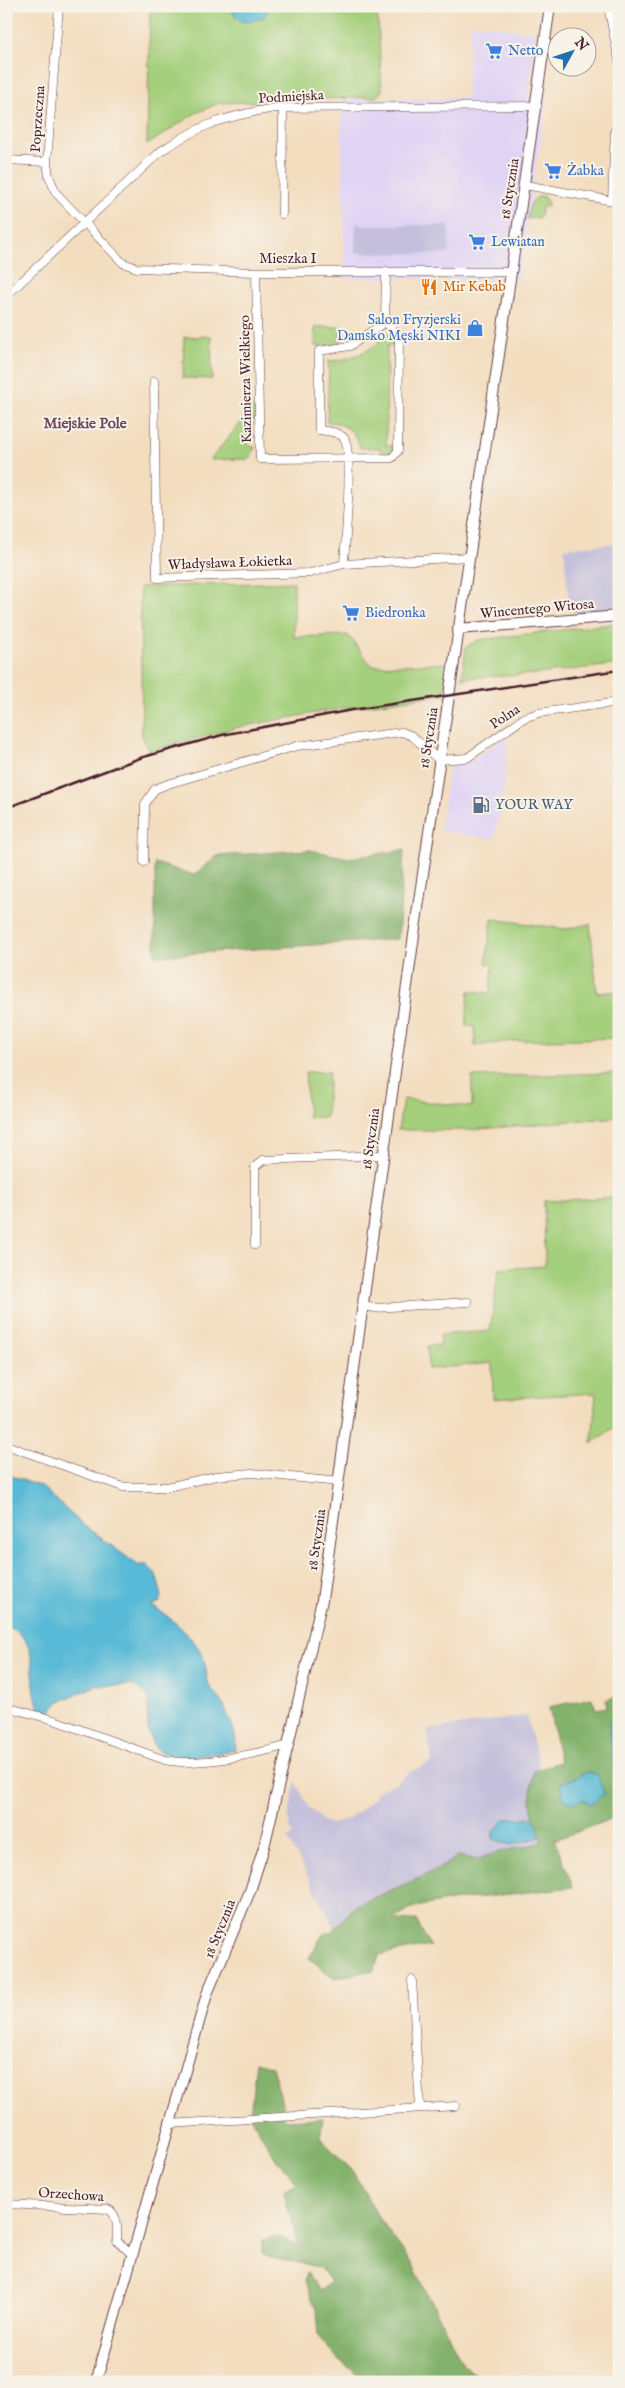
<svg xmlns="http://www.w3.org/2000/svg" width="625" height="2388" viewBox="0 0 625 2388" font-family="'IM FELL English',serif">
	<rect width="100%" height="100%" fill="#f7f3e8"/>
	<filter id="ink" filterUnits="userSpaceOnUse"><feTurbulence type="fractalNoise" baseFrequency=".02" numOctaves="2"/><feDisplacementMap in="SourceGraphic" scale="10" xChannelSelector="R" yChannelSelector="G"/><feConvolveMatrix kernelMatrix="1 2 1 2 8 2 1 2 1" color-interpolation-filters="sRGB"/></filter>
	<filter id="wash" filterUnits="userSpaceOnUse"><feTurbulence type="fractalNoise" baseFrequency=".0096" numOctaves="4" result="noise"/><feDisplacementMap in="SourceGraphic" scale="20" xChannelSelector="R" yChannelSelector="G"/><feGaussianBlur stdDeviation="1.12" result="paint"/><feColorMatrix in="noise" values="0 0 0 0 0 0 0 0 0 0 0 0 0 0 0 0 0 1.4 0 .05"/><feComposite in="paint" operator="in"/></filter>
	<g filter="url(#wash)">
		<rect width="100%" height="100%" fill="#f3ddbf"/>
		<!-- built -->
		<path fill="#e0d4f4" d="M471,23L536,32L529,97L547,100L518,280L345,278L341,99L466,98Z
			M504,737L507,740L506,770L501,808L494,839L440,831L449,766L465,764L475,759Z"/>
		<!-- industrial -->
		<path fill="#c4c0db" d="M356,223L365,225H449V254L355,253Z
			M619,543V610L576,614L569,604L564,548Z
			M527,1716L540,1769L534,1771L539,1835L542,1842L519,1849L490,1854L477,1861L459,1856L428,1874L355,1906L335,1928L288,1839L293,1835L288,1821L295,1781L309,1808L323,1821L333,1824L349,1819L376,1797L375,1792L396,1783L409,1772L432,1762L427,1730Z"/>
		<!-- green -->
		<path fill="#a4cf7c" stroke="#777754" d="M150,6H232L233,13L270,6H377L382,91L376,97L219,103L194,114L147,145Z
			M543,196L548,203L547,207H542L540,217L527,219C529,208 530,197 543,196Z
			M315,327H341V345L315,346Z
			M380,332L388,333L392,338L394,346H387L386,445L393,446V450L387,455H382L380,448H360C355,430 345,423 327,422L329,361C348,361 363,353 379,343L374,336Z
			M211,336L212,379L183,378L184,337Z
			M253,408L255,409V420H248V446L255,447L250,459L210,460Z
			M294,582V637L348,635L372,666L450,663L444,694L326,711L239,727L150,751L142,737L140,587Z
			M619,623V664L537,674L462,678L466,647L478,640Z
			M492,919L566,929L590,924L597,993L619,991V1117L470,1130H398L403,1099L472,1107V1077L615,1073V1038L513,1041L475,1046V1027L466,1026L469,991L490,993L493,965L486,963Z
			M305,1072H329L326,1117L308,1118Z
			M619,1197V1424L592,1443L596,1393L493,1399L492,1363L428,1369L427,1346L441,1345L440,1335L490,1331L499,1269L545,1266L544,1201Z"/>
		<!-- forest -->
		<path fill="#83b26c" stroke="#66684c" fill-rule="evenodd" d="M310,850L349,858L404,850L398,939L155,956V863L194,875L217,856Z
			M619,1696V1722L609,1724L614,1771L619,1772V1816L555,1840L573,1887L441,1902L411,1908L392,1920H416L430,1946L379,1955L374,1970L334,1978L309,1958L323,1934L332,1932L355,1906L428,1874L459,1856L477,1860C497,1850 520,1849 542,1842C531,1812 528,1804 534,1771L560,1762L549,1707L592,1698L596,1709L607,1707L606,1700ZM588,1772L589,1804L560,1784Z
			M256,2062L272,2067L283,2106L285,2120L323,2118L320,2138L352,2170L380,2220L412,2263L463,2364L484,2382H360L353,2369L339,2361L318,2336L316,2309L305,2281L307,2273L320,2291L331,2282L319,2267L262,2255V2240L277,2236L298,2245L284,2192L297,2184L289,2172L277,2161L250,2115Z"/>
		<!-- water -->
		<path fill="#58bad6" stroke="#516c80" d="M232,6H270V7L263,18L243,22L235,16Z
			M6,1472L14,1477L42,1487L83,1525L138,1565H147L156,1575L162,1596L160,1602L151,1606C166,1612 198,1641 203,1657C207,1666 205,1677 210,1687C213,1692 219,1696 222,1702C228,1715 239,1736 235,1750C213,1752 168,1768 153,1744C145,1731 149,1712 148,1697L138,1687L131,1685L96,1686L58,1702L51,1711L44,1712L40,1710C26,1680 44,1640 6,1626Z
			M619,1722V1772L614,1771L609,1724Z
			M588,1772L597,1774L605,1795L600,1796L597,1801L589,1804L584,1799L574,1803L564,1800L560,1784Z
			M532,1818L538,1826L540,1837L511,1845L493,1839V1832L505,1819Z"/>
	</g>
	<g filter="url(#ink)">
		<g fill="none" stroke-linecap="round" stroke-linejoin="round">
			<!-- minor casing -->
			<g stroke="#633c41" stroke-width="9">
				<path id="minor" d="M59,6L47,162L49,176L56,193L123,263L137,268L256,272H511
					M608,6L619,61
					M6,160L47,162
					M525,185L619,202
					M612,201L615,130L619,124
					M282,214L283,108
					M256,272L260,459L392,458L398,451L399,336L385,322L386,271
					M6,296L161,151C201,124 227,116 275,108L537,106
					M154,381L157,578L310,573L344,564L469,557
					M344,564C345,543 354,451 344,438C338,431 327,431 319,430V351L350,346L385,322
					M144,862L145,804L155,789L168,784L297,746L402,732L412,736L439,760L467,758L524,718L538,713L619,702
					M255,1245V1167L263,1160L383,1155
					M361,1306L375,1308L468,1302
					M6,1445L123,1487H167L216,1476L252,1473L339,1482
					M6,1707L54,1720L165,1760C199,1767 255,1754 289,1745
					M412,1980L420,2108
					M169,2124L456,2106
					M6,2204L108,2209C119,2215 117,2230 117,2241L133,2255"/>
			</g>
			<!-- tertiary casing -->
			<g stroke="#633c41" stroke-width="12">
				<path id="tertiary" d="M458,629L619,616
					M96,2382L207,1994L250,1891L264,1847L322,1600L414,935L550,6"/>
			</g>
			<!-- minor -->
			<use href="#minor" stroke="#fff" stroke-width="8"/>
			<!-- tertiary -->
			<use href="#tertiary" stroke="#fff" stroke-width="10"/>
			<!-- rail -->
			<path stroke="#4a1f2b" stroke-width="2.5" d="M6,808L140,758L222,735L352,710L619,670"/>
		</g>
	</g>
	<!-- icons -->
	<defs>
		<g id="supermarket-bare" transform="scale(1.35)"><path d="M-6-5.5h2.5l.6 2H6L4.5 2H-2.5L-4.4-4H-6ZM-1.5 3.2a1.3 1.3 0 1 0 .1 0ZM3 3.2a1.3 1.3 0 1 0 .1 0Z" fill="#3f7fe0" stroke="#f7f3e8" stroke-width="2.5" paint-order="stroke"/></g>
		<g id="restaurant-bare" transform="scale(1.35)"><path d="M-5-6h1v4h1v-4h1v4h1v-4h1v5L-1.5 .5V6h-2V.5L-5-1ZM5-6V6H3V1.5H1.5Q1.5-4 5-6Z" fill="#e8710a" stroke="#f7f3e8" stroke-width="2.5" paint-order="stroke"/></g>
		<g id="shop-bare" transform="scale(1.35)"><path d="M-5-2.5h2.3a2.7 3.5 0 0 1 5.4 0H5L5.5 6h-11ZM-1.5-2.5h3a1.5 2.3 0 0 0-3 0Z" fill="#3f7fe0" stroke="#f7f3e8" stroke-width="2.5" paint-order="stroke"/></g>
		<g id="fuel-bare" transform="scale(1.35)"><path d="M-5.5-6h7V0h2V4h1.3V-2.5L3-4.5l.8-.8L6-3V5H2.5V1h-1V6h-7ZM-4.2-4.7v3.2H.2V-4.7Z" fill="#5c6f8a" stroke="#f7f3e8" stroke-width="2.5" paint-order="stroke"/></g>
	</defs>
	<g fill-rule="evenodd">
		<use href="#supermarket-bare" x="494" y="51"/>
		<use href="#supermarket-bare" x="553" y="171"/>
		<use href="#supermarket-bare" x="477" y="242"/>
		<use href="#restaurant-bare" x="429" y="287"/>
		<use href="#shop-bare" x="475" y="328"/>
		<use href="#supermarket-bare" x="351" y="613"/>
		<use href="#fuel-bare" x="481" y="805"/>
	</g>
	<g text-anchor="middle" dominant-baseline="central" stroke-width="4" stroke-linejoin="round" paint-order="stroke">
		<!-- shop labels -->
		<g font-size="14" fill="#366cbe" stroke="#f7f3e8" text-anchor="start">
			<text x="508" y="51">Netto</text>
			<text x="567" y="171">Żabka</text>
			<text x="491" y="242">Lewiatan</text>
			<text x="461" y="320" text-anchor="end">Salon Fryzjerski<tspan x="461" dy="16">Damsko Męski NIKI</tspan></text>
			<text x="365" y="613">Biedronka</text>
		</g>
		<!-- street labels -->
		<g font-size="14" fill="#4a1f2b" stroke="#f7f3e8">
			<text transform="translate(291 97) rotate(-3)">Podmiejska</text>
			<text transform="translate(38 119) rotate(-86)">Poprzeczna</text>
			<text transform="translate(510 189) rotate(-81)">18 Stycznia</text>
			<text x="288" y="259">Mieszka I</text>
			<text transform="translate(246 379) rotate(-91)">Kazimierza Wielkiego</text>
			<text transform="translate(230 563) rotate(-2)">Władysława Łokietka</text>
			<text transform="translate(537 609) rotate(-5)">Wincentego Witosa</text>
			<text transform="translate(505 717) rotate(-33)">Polna</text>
			<text transform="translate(429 738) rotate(-81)">18 Stycznia</text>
			<text transform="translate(371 1139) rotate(-82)">18 Stycznia</text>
			<text transform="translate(317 1540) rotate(-82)">18 Stycznia</text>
			<text transform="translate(220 1929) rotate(-68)">18 Stycznia</text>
			<text transform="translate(71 2195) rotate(4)">Orzechowa</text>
		</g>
		<!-- food labels -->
		<g font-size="14" fill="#c56008" stroke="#f7f3e8" text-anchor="start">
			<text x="443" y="287">Mir Kebab</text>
		</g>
		<!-- service labels -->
		<g font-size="14" fill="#4e5e75" stroke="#f7f3e8" text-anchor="start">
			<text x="495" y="805">YOUR WAY</text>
		</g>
		<!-- neighbourhood labels -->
		<g font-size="15" font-weight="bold" fill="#724962" stroke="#f7f3e8">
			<text x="85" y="423">Miejskie Pole</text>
		</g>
	</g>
	<!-- margin -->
	<rect width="625" height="2388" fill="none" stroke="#f7f3e8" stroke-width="25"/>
	<!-- north arrow -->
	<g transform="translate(572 52) rotate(50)"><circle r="24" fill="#f7f3e8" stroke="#b29e9c"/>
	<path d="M0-4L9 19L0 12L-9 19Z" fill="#1f6fb2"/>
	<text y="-8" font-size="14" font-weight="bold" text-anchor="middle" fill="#4a1f2b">N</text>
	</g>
</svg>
